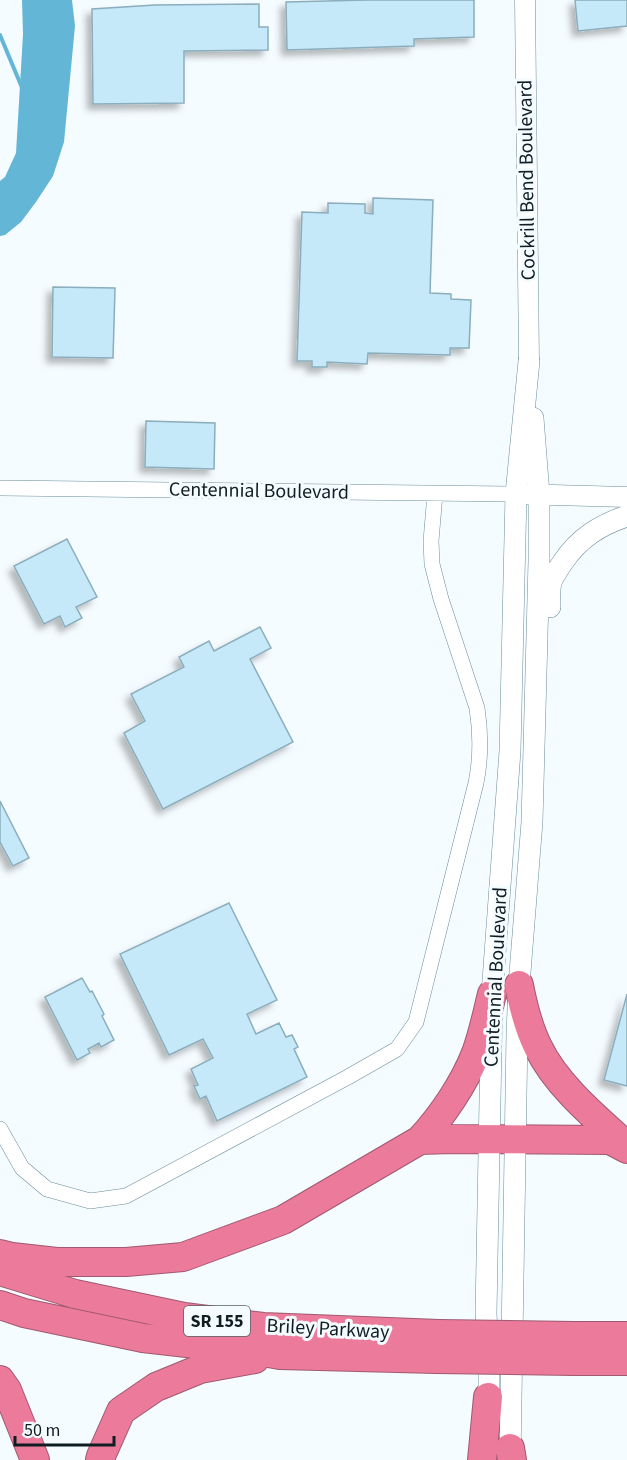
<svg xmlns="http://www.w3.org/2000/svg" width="627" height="1460" viewBox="0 0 627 1460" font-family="'Source Sans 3',sans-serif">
	<defs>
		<filter id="shadow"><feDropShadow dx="-5.5" dy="5.5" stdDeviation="3" flood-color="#0004"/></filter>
	</defs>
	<rect width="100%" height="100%" fill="#f5fcff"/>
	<!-- water -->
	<path fill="#64b6d6" d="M22,0H72L75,26L64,142L53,176L36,202L21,222L5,235L0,236V181L5,177L16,153L23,34Z"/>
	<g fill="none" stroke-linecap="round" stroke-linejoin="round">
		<!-- stream -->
		<path stroke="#64b6d6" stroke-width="4" d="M0,35L23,90"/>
	</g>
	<!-- building -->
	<path fill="#c6e9f9" stroke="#8badbc" stroke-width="1.5" filter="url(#shadow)" d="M366,0H474V37L414,39V46L287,50L286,2Z
		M575,0H627V26L578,31Z
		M259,4V27H268V50L184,51V103L93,104L92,9L155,5Z
		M373,198L433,200L430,293L451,294V299L471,300L469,348H450V355L368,353L367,364L327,362V367H312V361H297L302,212L328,213V203L365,204V213L373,214Z
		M53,287L115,288L113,358L52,357Z
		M146,421L215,423L214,469L145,467Z
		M67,539L97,597L76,607L82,618L65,627L60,616L44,624L14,566Z
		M260,627L271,648L250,659L293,742L163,809L124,733L145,721L131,694L184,667L179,657L209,641L214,651Z
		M0,801L29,858L13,866L0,842Z
		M229,903L277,1000L247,1014L256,1034L279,1023L286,1037L292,1035L298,1047L294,1049L307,1077L217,1121L206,1096L200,1099L194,1086L198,1085L191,1069L213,1058L203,1039L169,1055L120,954Z
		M82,978L90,992L92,991L104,1014L102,1016L114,1040L101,1047L99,1043L88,1049L90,1053L77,1060L45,997Z
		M627,994V1086L604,1080Z"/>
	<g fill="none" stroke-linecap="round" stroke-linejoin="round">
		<!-- minor casing -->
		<g stroke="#6b8c9a" stroke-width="16">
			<path id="minor" d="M2,488L516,494
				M0,1129L22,1168L47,1189L90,1201L126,1196L348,1077L397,1049L416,1022L476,783C481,758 481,734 477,708L441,599L432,564L431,541L435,494"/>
		</g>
		<!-- tertiary casing -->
		<g stroke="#6b8c9a" stroke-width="21">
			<path id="tertiary" d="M525,0L529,361
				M516,494L627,497"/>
		</g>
		<!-- secondary casing -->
		<g stroke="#6b8c9a" stroke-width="22">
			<path id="secondary" d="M550,607C550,599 549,590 551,583C553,576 559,568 563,562C579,538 600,525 627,516
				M489,1412V1375L486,1313L492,994L510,751L516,494L529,361
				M510,1460L517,1034L519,985L532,822L539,561V494L533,418"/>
		</g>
		<!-- motorway casing -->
		<g stroke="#9f5971" stroke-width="30">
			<path id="motorway" d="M519,985C523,1006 528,1027 538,1047C556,1085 596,1118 627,1146
				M420,1140L452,1139L610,1140L627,1149
				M0,1254L12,1257L57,1262H126L183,1257L283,1220L420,1140C442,1116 464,1084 476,1053C483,1034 487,1014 492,994
				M0,1271L75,1294L184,1317L263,1327L439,1334
				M0,1305L24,1313L143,1338L257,1351L280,1355L436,1359
				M574,1336H627
				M573,1361H627
				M0,1380L7,1390L35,1460
				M510,1448L512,1460
				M100,1460L101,1456L121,1411L156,1387L200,1369L255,1359
				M482,1460L488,1397"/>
		</g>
		<!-- minor -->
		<use href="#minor" stroke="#fff" stroke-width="15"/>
		<!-- tertiary -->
		<use href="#tertiary" stroke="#fff" stroke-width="20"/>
		<!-- secondary -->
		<use href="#secondary" stroke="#fff" stroke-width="21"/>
		<!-- motorway -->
		<use href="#motorway" stroke="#ec7a9b" stroke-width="28"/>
		<!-- motorway-bridge casing -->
		<g stroke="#9f5971" stroke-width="30" stroke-linecap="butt">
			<path id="motorway-bridge" d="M439,1334L574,1336
				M436,1359L573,1361"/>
		</g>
		<!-- motorway-bridge -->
		<use href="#motorway-bridge" stroke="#ec7a9b" stroke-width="28"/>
	</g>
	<g text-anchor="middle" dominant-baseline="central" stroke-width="6" stroke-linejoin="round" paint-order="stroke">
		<!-- shield labels -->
		<rect fill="#f5fcff" stroke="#556065" stroke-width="1.5" x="184" y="1306" width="66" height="30" rx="4.5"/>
		<g font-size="18" font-weight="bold" fill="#101d23">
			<text x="217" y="1321">SR 155</text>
		</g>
		<!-- street labels -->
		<g font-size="20" fill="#101d23" stroke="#f5fcff">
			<text transform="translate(527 180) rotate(-91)">Cockrill Bend Boulevard</text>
			<text transform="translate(259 491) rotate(1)">Centennial Boulevard</text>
			<text transform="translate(496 977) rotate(-87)">Centennial Boulevard</text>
			<text transform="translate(328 1329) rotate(3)">Briley Parkway</text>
		</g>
	</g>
	<!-- scale -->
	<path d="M15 1436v9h99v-9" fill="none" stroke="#101d23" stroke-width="3"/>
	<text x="24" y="1436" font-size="18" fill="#101d23" stroke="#f5fcff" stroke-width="4.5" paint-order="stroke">50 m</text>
</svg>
